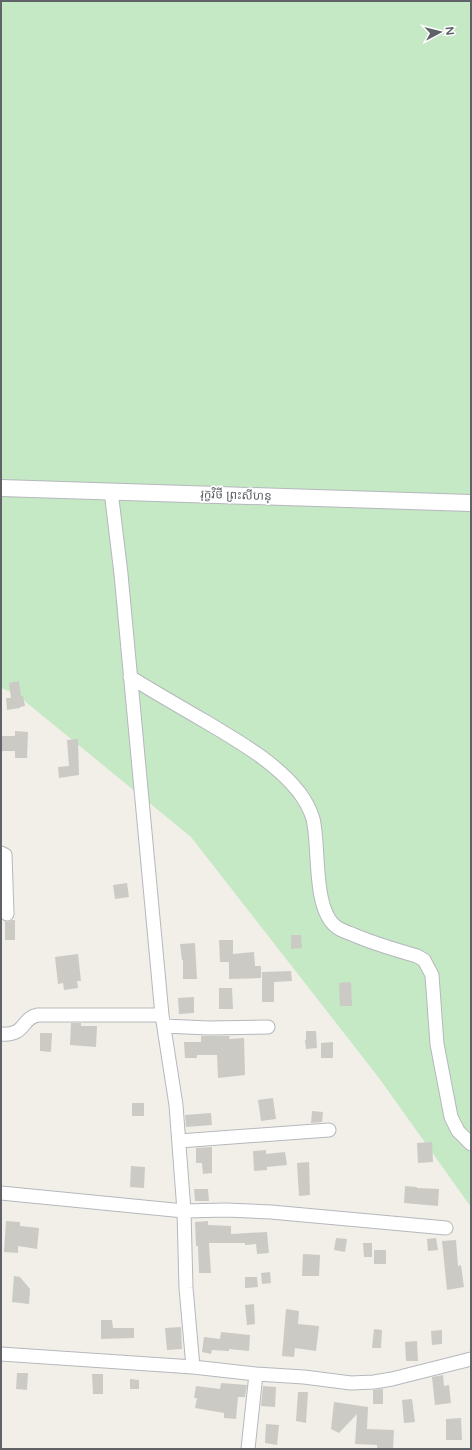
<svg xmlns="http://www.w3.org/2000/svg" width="472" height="1450" viewBox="0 0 472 1450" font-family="'Varela Round','Noto Sans Khmer',sans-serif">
	<rect width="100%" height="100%" fill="#f1efe8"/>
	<!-- green -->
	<path fill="#c5e8c5" d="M1,1H471V1207L379,1078L191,837L16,694L1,688Z"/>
	<!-- building -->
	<path fill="#cccac5" d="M19,681L21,696H23L25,706L20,707V708L7,710L6,698H11L9,683Z
		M15,731L28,732L27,758H15V751H1V736H15Z
		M78,739L79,775L59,778L58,767L69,766L67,740Z
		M127,883L129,897L115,899L113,885Z
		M12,920H15V940H5V921L8,922Z
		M291,935H301L302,948L291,949Z
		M219,940H233V954L254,952L255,966H261V978L229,979V962H220Z
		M195,943L197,979H183V960H182L180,944Z
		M78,954L81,981H77L78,988L64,990L63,983L58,984L55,957Z
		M291,971L292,981L274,982V1002H262V972Z
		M351,982L352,1006H340L339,983Z
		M219,988H232L233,1009H219Z
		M194,997V1013L179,1014L178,998Z
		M71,1023H81V1026H97L96,1047L70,1045Z
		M306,1031H316L317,1048L306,1049L305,1040H306Z
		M40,1033H52L51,1052L40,1051Z
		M201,1036H230L229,1039L244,1038L245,1075L218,1078L217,1055H197V1058H185L184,1042H201Z
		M333,1042V1058H321V1043Z
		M273,1098L276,1119L261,1121L258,1100Z
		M132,1103H144V1116H132Z
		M312,1111L323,1112L322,1122L311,1123Z
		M211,1113L212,1125L186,1127L185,1115Z
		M432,1142L433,1162L418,1163L417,1143Z
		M212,1147V1173L203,1174L202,1163H196V1148Z
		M266,1150V1154L285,1152L287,1165L267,1167V1170L254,1171L253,1151Z
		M309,1162L310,1195L299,1196L297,1163Z
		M131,1166L145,1167L144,1188L130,1187Z
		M405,1186L417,1187V1188L439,1189L438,1206L404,1203Z
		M194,1189H208L209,1201H195Z
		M6,1221L20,1222V1226L39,1228L37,1249L18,1246V1253L4,1252Z
		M208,1221V1225L231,1226V1234L267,1232L269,1253L257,1254L256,1244L245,1245V1243H209L211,1273H199L198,1246H196L195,1222Z
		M336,1238L347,1239L345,1252L334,1250Z
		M436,1238L438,1250L428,1251L427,1239Z
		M456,1240L458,1266L461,1265L464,1287L447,1290L442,1241Z
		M363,1243H372V1257H364Z
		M374,1250H386V1264H374Z
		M303,1254L320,1255L319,1276H302Z
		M270,1272L271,1283L262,1284L261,1273Z
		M14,1276L20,1277L30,1289L29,1304L12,1302Z
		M245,1277H257L258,1287L245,1288Z
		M254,1304L255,1324L247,1325L245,1305Z
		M286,1309L299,1311L298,1324L319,1326L316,1351L295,1348L294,1357L282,1356Z
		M101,1320H112L113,1328H134V1338L101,1339Z
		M181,1327L182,1349L167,1350L165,1328Z
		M374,1329L382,1330L381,1348H372Z
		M442,1330V1344L432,1345L431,1331Z
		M221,1332L250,1335L249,1351L229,1349V1351L212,1350L211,1354L202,1352L204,1337L220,1339Z
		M417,1341L418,1361H406L405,1342Z
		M17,1373H28L27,1390L16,1389Z
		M92,1374H103V1394H93Z
		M443,1375L444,1386L449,1385L451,1403L435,1405L432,1377Z
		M130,1379L139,1380V1389H130Z
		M221,1383L247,1385L245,1397H238L236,1419L224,1418V1413L195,1408L197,1398H194L196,1386L220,1389Z
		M263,1386L276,1387L275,1407L261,1406Z
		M381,1389H383V1404H373V1390Z
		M298,1392H308L306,1423L296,1421Z
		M412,1399L415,1422L404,1423L402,1400Z
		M334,1402L368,1407L367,1429L394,1430L393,1449H377V1445L355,1444L357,1414L339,1433L331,1429Z
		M461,1418L462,1440H446V1419Z
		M266,1424L279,1425L277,1445L265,1443Z"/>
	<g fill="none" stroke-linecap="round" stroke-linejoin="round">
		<!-- minor casing -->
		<g stroke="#b5b8bc" stroke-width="15">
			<path id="minor" d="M111,491L121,574L162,1015L176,1105L184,1211L186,1288L193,1367
				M130,677C156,693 182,708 208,723C241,743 275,762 299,792C305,800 310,809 313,819C320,846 312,912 338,928C343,931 349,933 354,935C375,944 396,950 417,956L424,960L432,975L437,1044L451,1117L458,1131L471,1144
				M1,853L5,855L7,914
				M164,1026L209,1028L268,1027
				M1,1034C26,1036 21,1018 38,1015H162
				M179,1141L329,1130
				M1,1193L184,1211L226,1210L271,1212L446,1228
				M1,1354L193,1367L256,1374L304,1377L351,1383L374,1382L392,1379L471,1359
				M248,1449L256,1374"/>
		</g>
		<!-- tertiary casing -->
		<g stroke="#b5b8bc" stroke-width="18">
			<path id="tertiary" d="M1,488L471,503"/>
		</g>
		<!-- minor -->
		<use href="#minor" stroke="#fff" stroke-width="13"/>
		<!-- tertiary -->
		<use href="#tertiary" stroke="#fff" stroke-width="16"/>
	</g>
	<g text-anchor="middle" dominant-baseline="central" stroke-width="3.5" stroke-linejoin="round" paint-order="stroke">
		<!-- street labels -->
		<g font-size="12" fill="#5f6368" stroke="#fff">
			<text transform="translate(236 495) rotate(2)">រុក្ខវិថី ព្រះសីហនុ</text>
		</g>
	</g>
	<!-- border -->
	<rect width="472" height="1450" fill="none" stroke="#5f6368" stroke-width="4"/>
	<!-- north arrow -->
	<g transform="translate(440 32) rotate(83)" stroke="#ffffff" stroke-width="3" paint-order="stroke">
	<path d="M0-3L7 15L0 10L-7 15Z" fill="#5f6368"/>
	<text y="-6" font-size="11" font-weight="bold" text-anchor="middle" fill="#5f6368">N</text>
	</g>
</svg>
